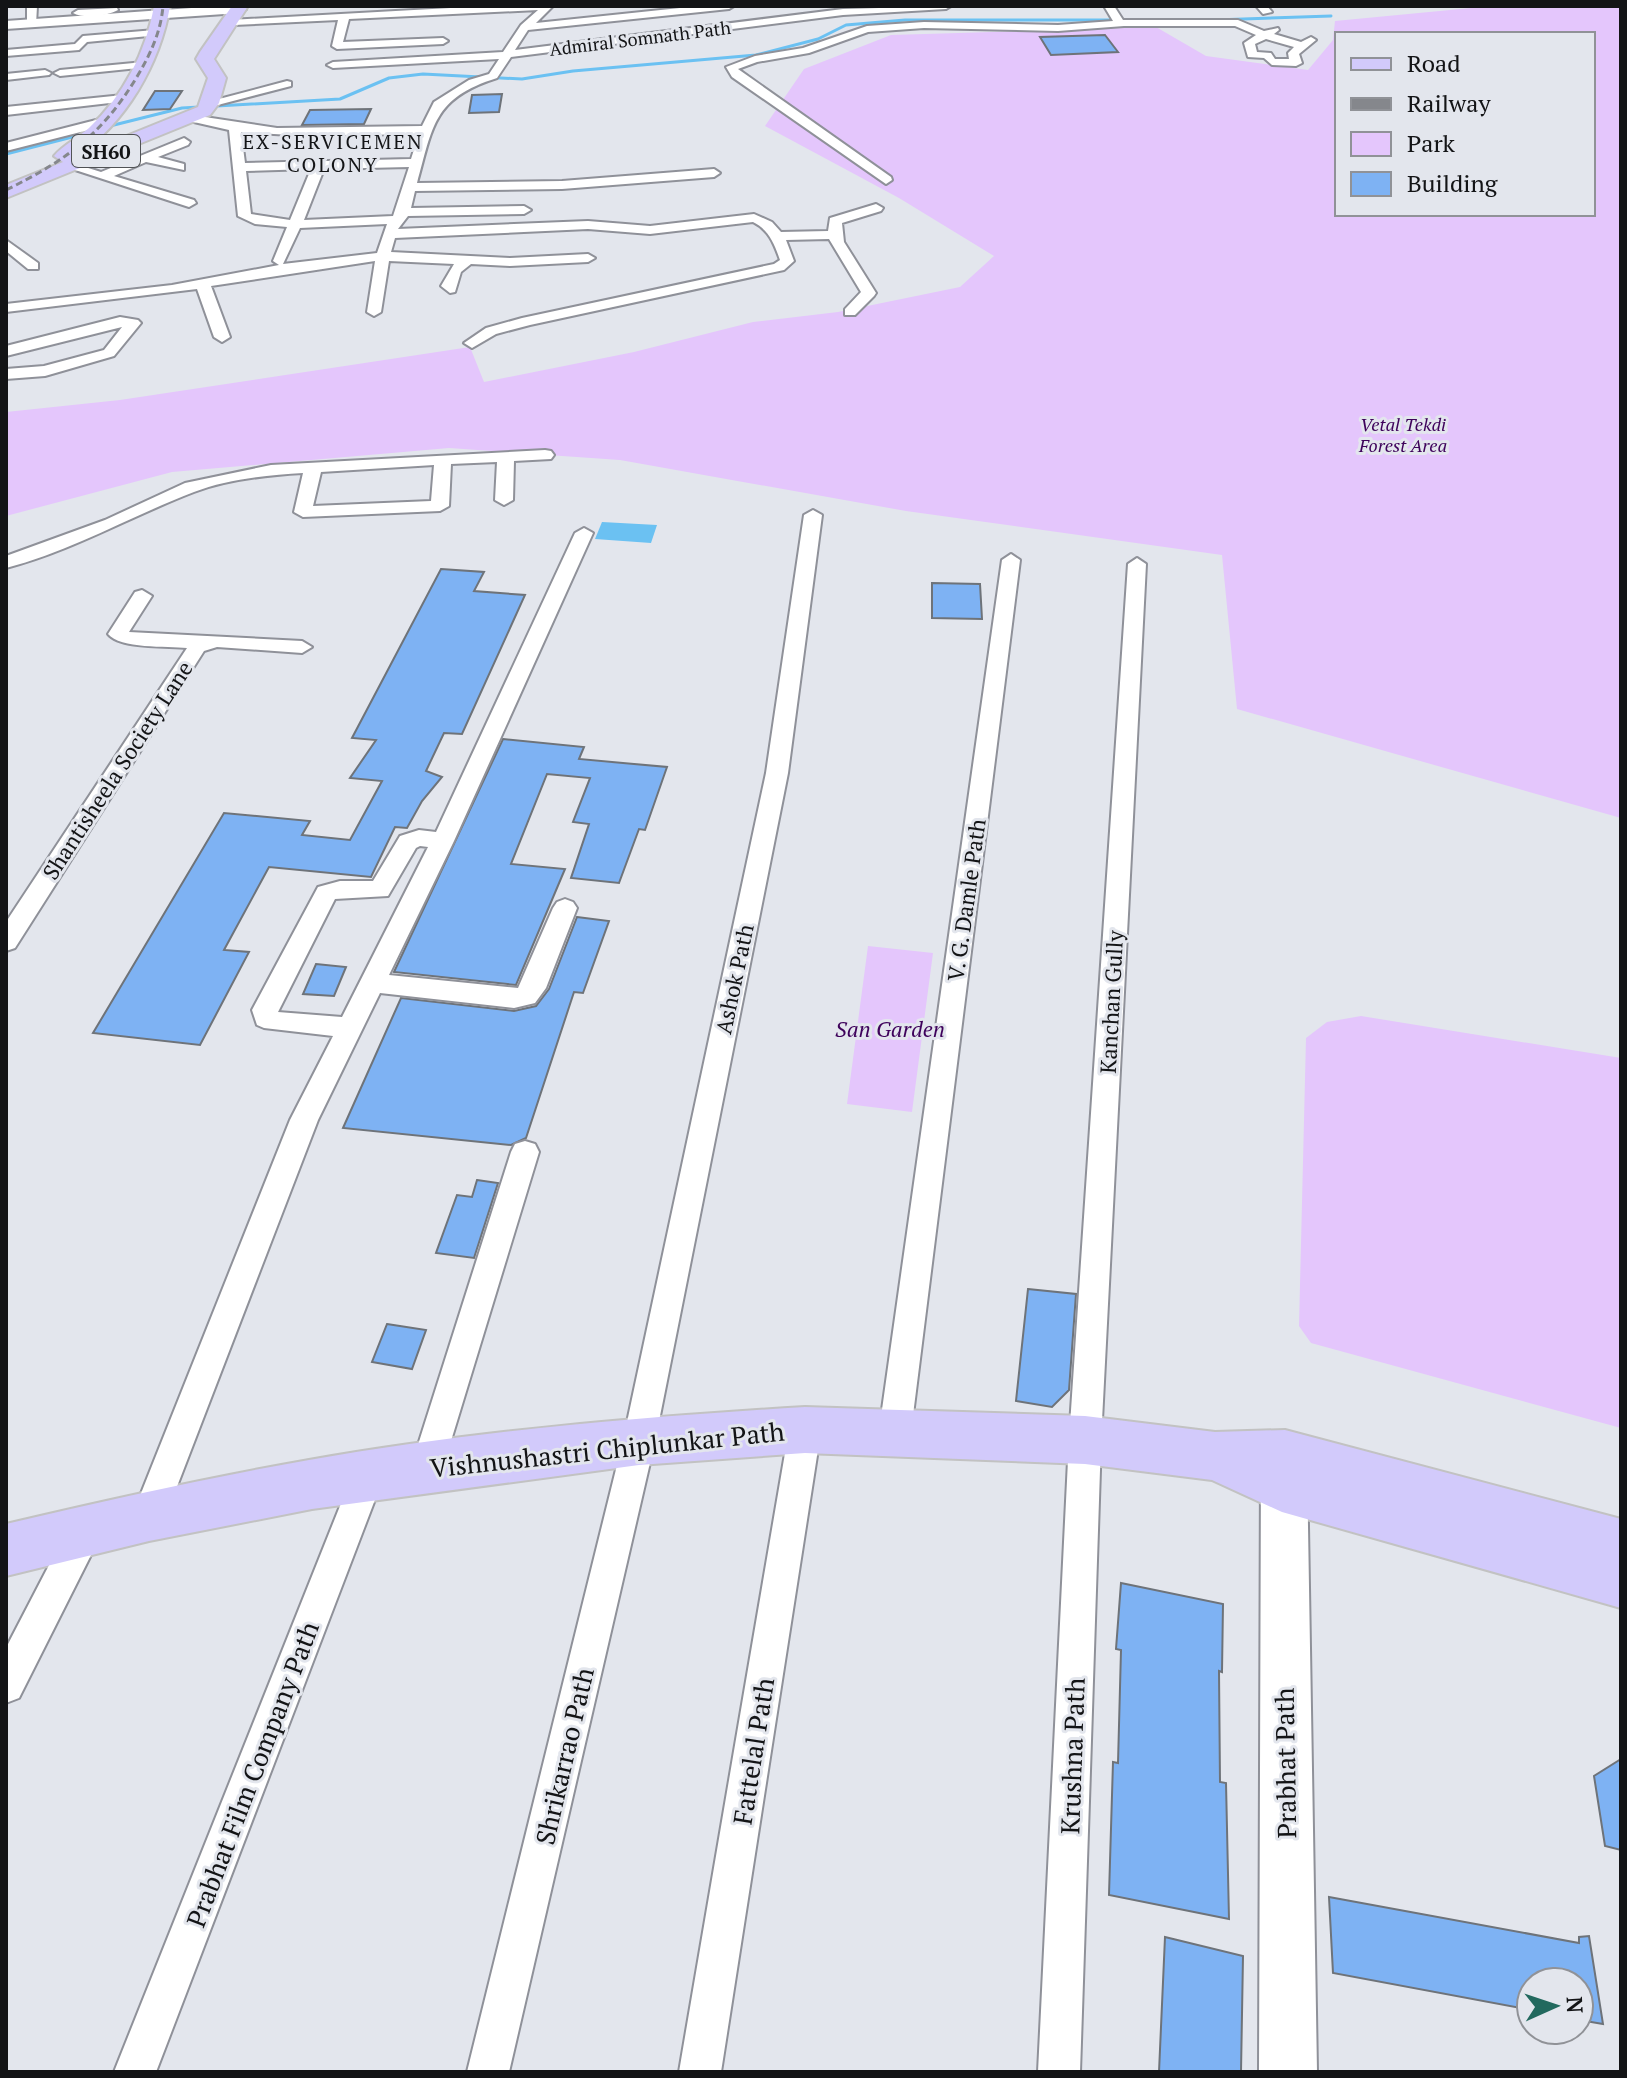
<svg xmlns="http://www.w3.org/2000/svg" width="1627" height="2078" viewBox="0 0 1627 2078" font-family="'PT Serif',serif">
	<rect width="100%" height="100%" fill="#e3e6ed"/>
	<!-- green -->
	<path fill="#e4c6fc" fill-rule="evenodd" d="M1492,6H1621V818L1237,709L1222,555L906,511L620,460L449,448L172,472L6,516V412L120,400L470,347L484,382L634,352L753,322L838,312L960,287L994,256L899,198L765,126L804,69L891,35L1156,27L1206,56L1308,70L1333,40L1335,21ZM1337,34H1593V214H1337Z
		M868,946L933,953L912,1112L847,1104Z
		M1361,1016L1621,1058V1428L1311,1343L1299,1326L1306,1038L1327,1022Z"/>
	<!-- water -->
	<path fill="#6bc1f2" d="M602,522L657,525L651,543L595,539Z"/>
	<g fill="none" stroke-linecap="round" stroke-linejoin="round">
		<!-- stream -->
		<path stroke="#6bc1f2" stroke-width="3" d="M1215,20L1331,16
			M106,127L182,108L340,99L389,78L423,74L522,79L573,71L756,55L818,39L846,25L905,20H1120
			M6,154L88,133"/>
	</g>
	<!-- building -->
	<path fill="#7eb2f3" stroke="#6e7379" stroke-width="2" d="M1105,35L1118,52L1051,55L1040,37Z
		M155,91H182L170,109L143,110Z
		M502,94L499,112L469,113L472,95Z
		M371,109L364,124L302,125L310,110Z
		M441,569L484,572L474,591L525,595L462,734L444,733L426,771L442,777L422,801L407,828L395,827L371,877L269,867L224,950L249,952L200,1045L93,1033L224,813L310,821L302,835L350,840L382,781L350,778L376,740L352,738Z
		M932,583L980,584L982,619L932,618Z
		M503,739L584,747L579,759L667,767L645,830L639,829L619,883L571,878L589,824L573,822L590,778L547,774L511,864L565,869L516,985L394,972Z
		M577,917L609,921L583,993L574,992L526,1138L511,1145L343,1128L401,998L514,1011L536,1006L549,989Z
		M316,964L346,967L334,996L303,994Z
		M477,1180L498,1183L474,1258L436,1253L457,1195L472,1197Z
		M1028,1289L1076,1294L1069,1390L1052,1407L1016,1401Z
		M387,1324L426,1330L412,1369L372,1362Z
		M1121,1583L1223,1604L1222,1672L1219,1671L1220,1782L1226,1783L1229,1919L1109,1895L1113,1762L1118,1763L1121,1650L1116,1649Z
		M1621,1759V1850L1605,1846L1594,1776Z
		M1329,1897L1579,1943V1937L1589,1936L1603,2024L1579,2020V1982H1531V2010L1333,1973Z
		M1165,1937L1243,1956L1241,2072H1159Z"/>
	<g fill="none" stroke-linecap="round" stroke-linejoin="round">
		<!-- street casing -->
		<g stroke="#8f9199" stroke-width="4">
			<path id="street" d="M27,6H37L36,25L27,23Z
				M487,6H553L536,23L699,6H734L729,9L528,30L515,50L843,9L951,6L946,9L843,15L511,57L497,78C433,98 433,126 417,183L562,181L714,169L720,173L714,177L562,189L415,191L411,208L524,206L531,210L524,214L408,216L398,229L588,221L650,226L754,214L772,222L781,232L828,231L830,218L876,204L883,208L881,211L842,223L844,242L876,293L874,296L855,315H845V309L861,292L829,239L786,240L794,261L784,270L530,325L496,334L472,348L464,343L486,328L522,318L774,264L780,260C774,243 769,230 753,222L650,234L588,229L395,238L391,252L510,258L588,254L595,258L588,262L510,266L471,264L461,272L455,292L450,293L441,286L454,264L389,261L381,312L374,316L367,312L375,261L211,286L230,337L222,342L214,337L197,289L6,312V304L172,285L279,265L273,261L287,227L255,224L238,216L229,130L185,120V114L277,128L422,126L434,102L469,80L489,74L499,59L333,68L327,65L333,62L503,52L521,25L538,10L349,19L343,42L443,38L448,41L443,44L337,49L332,46L338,20L234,25L230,24V20ZM241,132L306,136L419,134L411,159L245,163ZM409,167L393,216L304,220L324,169ZM311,169L290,220L251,214L246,171ZM387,224L377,253L283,264L300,228Z
				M1104,6H1114L1123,20H1238L1264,31L1278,28L1279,30L1274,34L1301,42L1311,37L1316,40L1299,54L1302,63L1296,66L1272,65L1264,58L1248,57L1244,43L1256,35L1235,26H1124L1058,31L924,28L868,32L809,53L757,62L738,69L891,177L892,180L886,184L732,77L726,67L755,56L803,48L867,26L924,22L1058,25L1113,21ZM1266,39L1294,47L1288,53L1289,59H1275L1271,53L1257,52L1255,44Z
				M1256,6H1267L1272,12L1263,14Z
				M117,8L118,10C108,16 83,19 73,13L78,10Z
				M155,30L159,31V35L87,42L79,50L6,56V50L75,44L83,36Z
				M144,62L148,63V67L60,76L54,73L60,70Z
				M45,70L51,73L49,75L6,80V74Z
				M287,81L291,82V86L210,107L204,103Z
				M123,95L127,97V101L6,115V107Z
				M104,118L108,119V125L6,151V143Z
				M184,138L190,142L188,145L158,157L184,164V170L146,162L114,176L194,200L196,203L189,207L63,166L69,162L101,172Z
				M6,240L38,263V269H28L6,251Z
				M120,317L138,320L141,323L114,356L45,376L6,379V369L44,366L104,350L122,327L6,356V346Z
				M545,450L551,451L554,455L551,459L514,461L513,500L504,505L495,500L497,462L451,464L449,506L440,511L303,517L294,512L303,473C268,475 227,479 194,492C131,516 72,551 6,568V556L105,520L185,483L271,465ZM434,465L431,501L313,506L321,472Z
				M813,510L822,515L788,773L655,1441L509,2072H467L623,1441L766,773L804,515Z
				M584,528L593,533L454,841L389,975L518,988L553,908L557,902L565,899L573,902L577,908L546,988L535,1003L514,1008L380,993L318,1120L161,1528L149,1533L137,1528L132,1516L290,1120L333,1036L264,1028L257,1025L252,1010L318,887L340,881H373L400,836L419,830L436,832L575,533ZM420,846L428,847L342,1017L278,1012L335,899L388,896L416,848Z
				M1011,554L1020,560L911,1431L906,1442L895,1446L884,1442L879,1431L1002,560Z
				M1137,558L1146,564L1101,1440L1080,2072H1038L1069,1440L1128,564Z
				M142,590L152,596L129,632L302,641L312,647L302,653L217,647L204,651L15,948L6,951V922L187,648C167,646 120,649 108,634L135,592Z
				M525,1141L535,1144L539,1152L443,1467L438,1478L427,1483L416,1478L411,1467L511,1152L515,1144Z
				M805,1415L816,1419L821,1430L721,2072H679L789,1430L794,1419Z
				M368,1460L380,1465L384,1476L156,2072H114L352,1476L356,1465Z
				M85,1514L97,1519L102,1531L97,1543L19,1698L6,1703V1648L73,1519Z"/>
		</g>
		<!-- secondary casing -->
		<g stroke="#8f9199" stroke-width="4">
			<path id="secondary" d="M220,6H244L246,9L239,13L6,29V21Z
				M1284,1444L1300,1451L1307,1466L1317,2072H1259L1261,1466L1268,1451Z"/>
		</g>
		<!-- primary casing -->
		<g stroke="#c2c2c2" stroke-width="4">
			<path id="primary" d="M154,6H170C160,64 126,123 77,156L198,107L208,78L196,59L200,52L232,6H248L214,59L226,78L219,103L210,115L6,198V185L63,162L54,156C63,145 78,138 89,128C123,96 146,52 154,6Z
				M805,1407L1085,1416L1215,1432L1285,1430L1621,1519V1608L1282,1512L1212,1480L1085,1464L805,1453L639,1465L312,1509L149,1541L6,1576V1524C107,1500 207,1478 309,1460C473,1431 640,1417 805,1407Z"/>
		</g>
		<!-- street -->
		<use href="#street" fill="#fff" fill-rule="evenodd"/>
		<!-- secondary -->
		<use href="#secondary" fill="#fff" fill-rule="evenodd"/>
		<!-- primary -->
		<use href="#primary" fill="#d2cafb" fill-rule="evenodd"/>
		<!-- rail -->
		<path stroke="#85878c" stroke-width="3" stroke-dasharray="7 4" stroke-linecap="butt" d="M6,190C67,160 103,134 138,75C151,53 161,31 163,6"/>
	</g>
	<g text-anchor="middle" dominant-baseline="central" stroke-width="6" stroke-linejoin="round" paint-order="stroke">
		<!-- far-street labels -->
		<g font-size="18" fill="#131416" stroke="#e3e6ed">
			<text transform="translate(640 38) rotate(-7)">Admiral Somnath Path</text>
		</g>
		<!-- far-park labels -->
		<g font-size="18" font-style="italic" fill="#3e025b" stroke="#e3e6ed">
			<text x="1403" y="424">Vetal Tekdi<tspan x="1403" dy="21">Forest Area</tspan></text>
		</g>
		<!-- far-neighbourhood labels -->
		<g font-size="20" letter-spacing="2" fill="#131416" stroke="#e3e6ed">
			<text x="333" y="141">EX-SERVICEMEN<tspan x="333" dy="23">COLONY</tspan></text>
		</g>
		<!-- shield labels -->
		<rect fill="#e3e6ed" stroke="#515356" stroke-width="2" x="72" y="135" width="68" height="32" rx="6"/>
		<g font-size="20" font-weight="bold" fill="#131416">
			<text x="106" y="151">SH60</text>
		</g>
		<!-- street labels -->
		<g font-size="22" fill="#131416" stroke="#e3e6ed">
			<text transform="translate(117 770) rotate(-57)">Shantisheela Society Lane</text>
			<text transform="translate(966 900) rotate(-82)">V. G. Damle Path</text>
			<text transform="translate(734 979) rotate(-78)">Ashok Path</text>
			<text transform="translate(1111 1002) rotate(-87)">Kanchan Gully</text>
		</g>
		<!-- park labels -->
		<g font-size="22" font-style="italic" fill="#3e025b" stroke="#e3e6ed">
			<text x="890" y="1028">San Garden</text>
		</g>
		<!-- near-street labels -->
		<g font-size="26" fill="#131416" stroke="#e3e6ed">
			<text transform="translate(607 1449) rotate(-6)">Vishnushastri Chiplunkar Path</text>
			<text transform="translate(753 1751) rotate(-81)">Fattelal Path</text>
			<text transform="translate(564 1756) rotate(-77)">Shrikarrao Path</text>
			<text transform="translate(1072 1756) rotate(-88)">Krushna Path</text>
			<text transform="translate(1285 1763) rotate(-91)">Prabhat Path</text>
			<text transform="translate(252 1774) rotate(-69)">Prabhat Film Company Path</text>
		</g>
	</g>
	<!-- border -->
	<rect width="1627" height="2078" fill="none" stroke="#131416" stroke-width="16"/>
	<!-- legend -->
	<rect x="1335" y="32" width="260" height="184" fill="#e3e6ed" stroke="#909297" stroke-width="2"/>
	<rect x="1351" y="58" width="40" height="12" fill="#d2cafb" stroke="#909297" stroke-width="2"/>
	<text x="1407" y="72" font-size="24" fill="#131416">Road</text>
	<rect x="1351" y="98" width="40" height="12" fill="#85878c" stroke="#909297" stroke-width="2"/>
	<text x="1407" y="112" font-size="24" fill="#131416">Railway</text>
	<rect x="1351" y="132" width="40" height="24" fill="#e4c6fc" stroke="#909297" stroke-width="2"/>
	<text x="1407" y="152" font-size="24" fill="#131416">Park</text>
	<rect x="1351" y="172" width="40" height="24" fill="#7eb2f3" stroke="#909297" stroke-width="2"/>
	<text x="1407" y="192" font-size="24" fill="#131416">Building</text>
	<!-- north arrow -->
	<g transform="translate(1555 2006) rotate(87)"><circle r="38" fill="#e3e6ed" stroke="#909297" stroke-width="2"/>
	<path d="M0-6L14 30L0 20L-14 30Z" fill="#22695e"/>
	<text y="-12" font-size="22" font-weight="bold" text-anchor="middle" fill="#131416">N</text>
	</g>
</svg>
